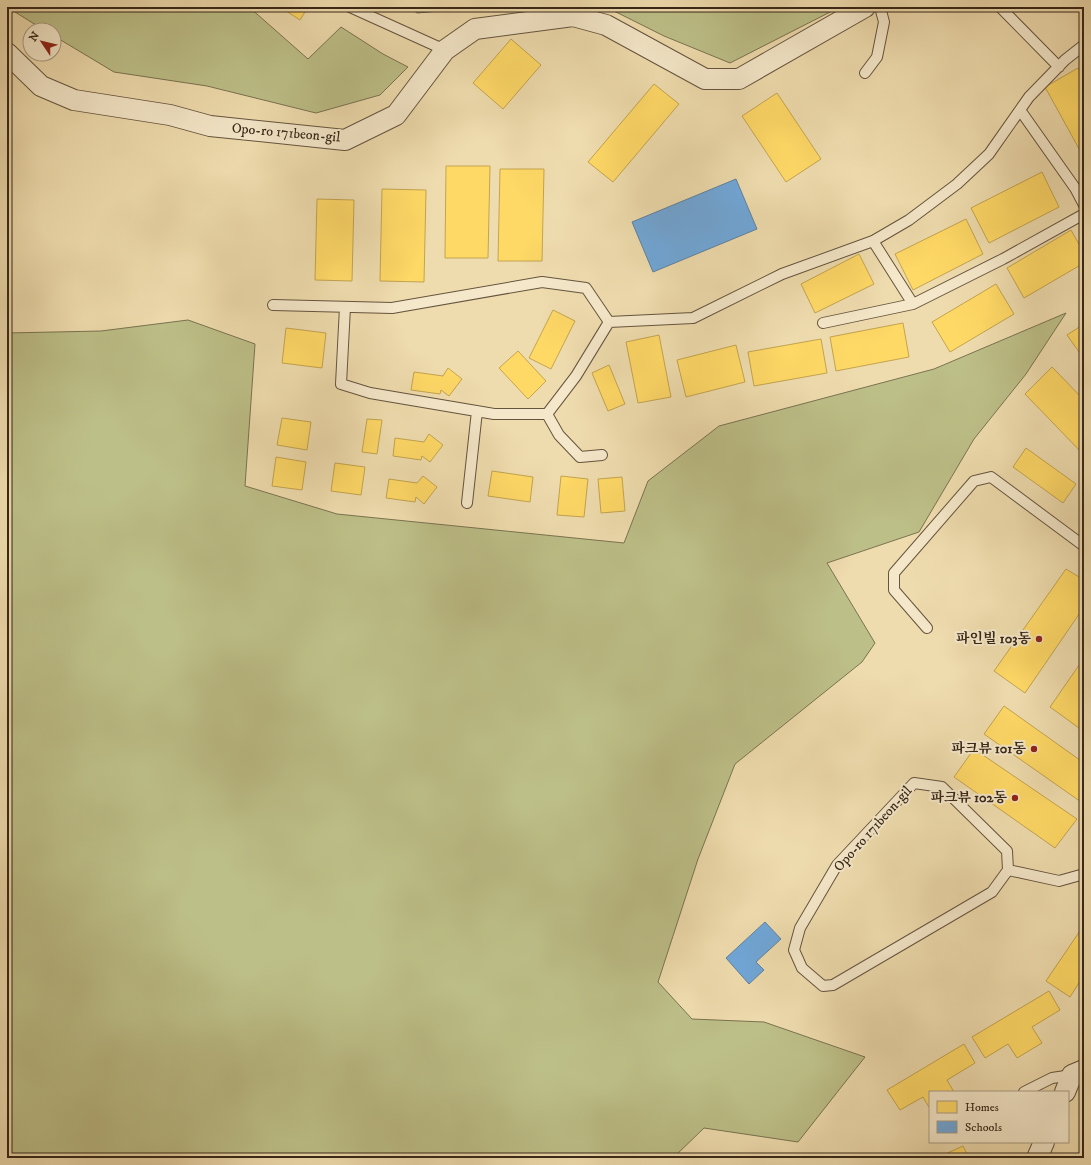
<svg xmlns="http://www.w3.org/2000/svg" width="1091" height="1165" viewBox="0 0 1091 1165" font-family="'IM FELL DW Pica','Noto Serif KR',serif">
	<rect width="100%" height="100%" fill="#efdcae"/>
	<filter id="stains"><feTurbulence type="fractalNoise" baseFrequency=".005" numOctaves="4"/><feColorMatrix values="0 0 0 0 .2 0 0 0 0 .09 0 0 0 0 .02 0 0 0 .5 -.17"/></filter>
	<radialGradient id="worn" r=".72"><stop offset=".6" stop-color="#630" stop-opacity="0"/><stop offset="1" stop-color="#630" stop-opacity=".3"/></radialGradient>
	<!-- green -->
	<path fill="#bdbf88" stroke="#7a7350" d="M7,7H249L308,59L341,27L383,54L408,67L380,95L316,113L207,86L114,72L54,36V30H44Z
		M409,7H485L417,13Z
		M606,7H840L730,63L664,36Z
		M1066,313L1026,374L974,439L919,532L827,563L875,643L862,662L735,764L698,859L658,982L692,1019L764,1022L865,1057L798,1142L704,1128L673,1158H7V333L101,331L188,320L255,344L245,486L337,514L624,543L648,481L719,426L934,369Z"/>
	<!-- homes -->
	<path fill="#ffd966" stroke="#c3a44f" d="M280,7H308L300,20Z
		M511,39L541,65L503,109L473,83Z
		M1078,68L1084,78L1083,156L1045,87Z
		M654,84L679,104L613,182L588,162Z
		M777,93L821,159L786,182L742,116Z
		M446,166H490L488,258H445Z
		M500,169H544L542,261H498Z
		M1042,172L1059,207L989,243L971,208Z
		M382,189L426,190L424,282L380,281Z
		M317,199L354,200L352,281L315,280Z
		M966,219L983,254L913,290L895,254Z
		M1071,230L1084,253V263L1024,298L1007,268Z
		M859,254L874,284L815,313L801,284Z
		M996,284L1014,314L950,352L932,322Z
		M553,310L575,321L551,369L529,358Z
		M903,323L909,357L836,371L830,337Z
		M1084,324V359L1067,335Z
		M286,328L326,333L322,368L282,363Z
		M659,335L671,397L638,403L626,342Z
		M821,339L827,373L754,386L748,352Z
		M736,345L745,382L686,397L677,360Z
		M518,351L546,381L528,399L499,368Z
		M609,365L625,404L608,411L592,373Z
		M1052,367L1084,400V455L1025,394Z
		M448,368L462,379L449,396L441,390L440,394L411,390L414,372L443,376Z
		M282,418L311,422L307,450L277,445Z
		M367,419L382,420L377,454L362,452Z
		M429,434L443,445L430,462L422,456L421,460L393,456L395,438L424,442Z
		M1026,448L1076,484L1063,503L1013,467Z
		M276,457L306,462L302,490L272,486Z
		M335,463L365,467L361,495L331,491Z
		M492,471L533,477L530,502L488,496Z
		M423,476L437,487L424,504L416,497L415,502L386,498L389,479L417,483Z
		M561,476L588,479L584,517L557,515Z
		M622,477L625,511L601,513L598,479Z
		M1066,569L1084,580V607L1025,693L994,671Z
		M1084,658V722L1079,728L1050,707Z
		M1004,706L1084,763V804L984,734Z
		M974,749L1077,819L1055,848L954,777Z
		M1084,925V975L1070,997L1046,981Z
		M1049,991L1060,1010L1032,1027L1042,1043L1017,1058L1008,1044L985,1058L972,1037Z
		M964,1044L975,1063L947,1080L954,1092H930V1109L923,1097L900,1110L887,1090Z
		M963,1146L969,1158H944L943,1155Z"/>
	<!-- schools -->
	<path fill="#6fa8dc" stroke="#5e81a1" d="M736,179L757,229L653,272L632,222Z
		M765,922L781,939L756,962L764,970L749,984L726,958Z"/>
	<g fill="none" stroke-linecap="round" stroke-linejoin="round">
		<!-- service casing -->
		<g stroke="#65543e" stroke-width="12">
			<path id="service" d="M350,7L445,50
				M1000,7L1059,67
				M865,73L877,57L884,22L880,7
				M1020,110L1075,188L1084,205
				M873,241L913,304
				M273,305L392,308L542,282L586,288L609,322
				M345,307L341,384L370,393L494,414H547L576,376L609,322L693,318L782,274L873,241L909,220L957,184L989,154L1029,97L1065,60L1084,45
				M823,323L913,304L1003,259L1084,214
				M547,414L559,435L580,457L602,455
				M467,503L477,411
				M927,628L894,590V573L974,481L991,477L1084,546
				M914,783L942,787L1007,851L1008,870L992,892L833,985L823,986L802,968L794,950L800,928L837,865Z
				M1008,870L1059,881L1084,874
				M1024,1092L1052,1078L1072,1075"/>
		</g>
		<!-- minor casing -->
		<g stroke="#65543e" stroke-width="22">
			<path id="minor" d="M7,53L41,86L74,100L170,115L210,126L345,140L396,115L445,50L475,29L573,16L606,25L705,79H739L865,7
				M1065,1092L1072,1075L1084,1070
				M1037,1158L1044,1142"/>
		</g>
		<!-- service -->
		<use href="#service" stroke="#f5e8ca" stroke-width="10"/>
		<!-- minor -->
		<use href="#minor" stroke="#f5e8ca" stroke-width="20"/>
	</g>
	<!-- markers -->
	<g fill="#8f2418" stroke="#f5e8ca" stroke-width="1.5">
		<circle cx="1039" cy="639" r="4"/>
		<circle cx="1034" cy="749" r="4"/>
		<circle cx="1015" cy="798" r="4"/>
	</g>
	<g text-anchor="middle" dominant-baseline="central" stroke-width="4" stroke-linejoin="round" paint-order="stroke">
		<!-- street labels -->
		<g font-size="14" fill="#372718" stroke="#f5e8ca">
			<text transform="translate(286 133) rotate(5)">Opo-ro 171beon-gil</text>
			<text transform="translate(873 829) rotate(-48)">Opo-ro 171beon-gil</text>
		</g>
		<!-- poi labels -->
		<g font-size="14" font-weight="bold" fill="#372718" stroke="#f5e8ca" text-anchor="end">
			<text x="1031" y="639">파인빌 103동</text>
			<text x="1026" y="749">파크뷰 101동</text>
			<text x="1007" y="798">파크뷰 102동</text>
		</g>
	</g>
	<!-- margin -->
	<rect width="1091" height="1165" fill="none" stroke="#efdcae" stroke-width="24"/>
	<rect x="8" y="8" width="1075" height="1149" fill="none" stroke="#372718" stroke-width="2"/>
	<rect x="12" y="12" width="1067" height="1141" fill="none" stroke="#372718"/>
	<!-- legend -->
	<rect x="929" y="1091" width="140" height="52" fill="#f5e8ca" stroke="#a99b83"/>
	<rect x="937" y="1101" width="20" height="12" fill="#ffd966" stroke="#a99b83"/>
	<text x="965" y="1111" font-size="12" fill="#372718">Homes</text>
	<rect x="937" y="1121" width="20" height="12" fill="#6fa8dc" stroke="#a99b83"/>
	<text x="965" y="1131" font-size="12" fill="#372718">Schools</text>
	<!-- north arrow -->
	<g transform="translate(42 42) rotate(305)"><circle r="19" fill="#f5e8ca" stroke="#a99b83"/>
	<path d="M0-3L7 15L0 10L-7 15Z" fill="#8f2418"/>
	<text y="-6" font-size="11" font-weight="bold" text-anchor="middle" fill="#372718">N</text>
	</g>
	<rect width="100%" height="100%" filter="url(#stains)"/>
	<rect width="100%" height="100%" fill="url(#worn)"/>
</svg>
